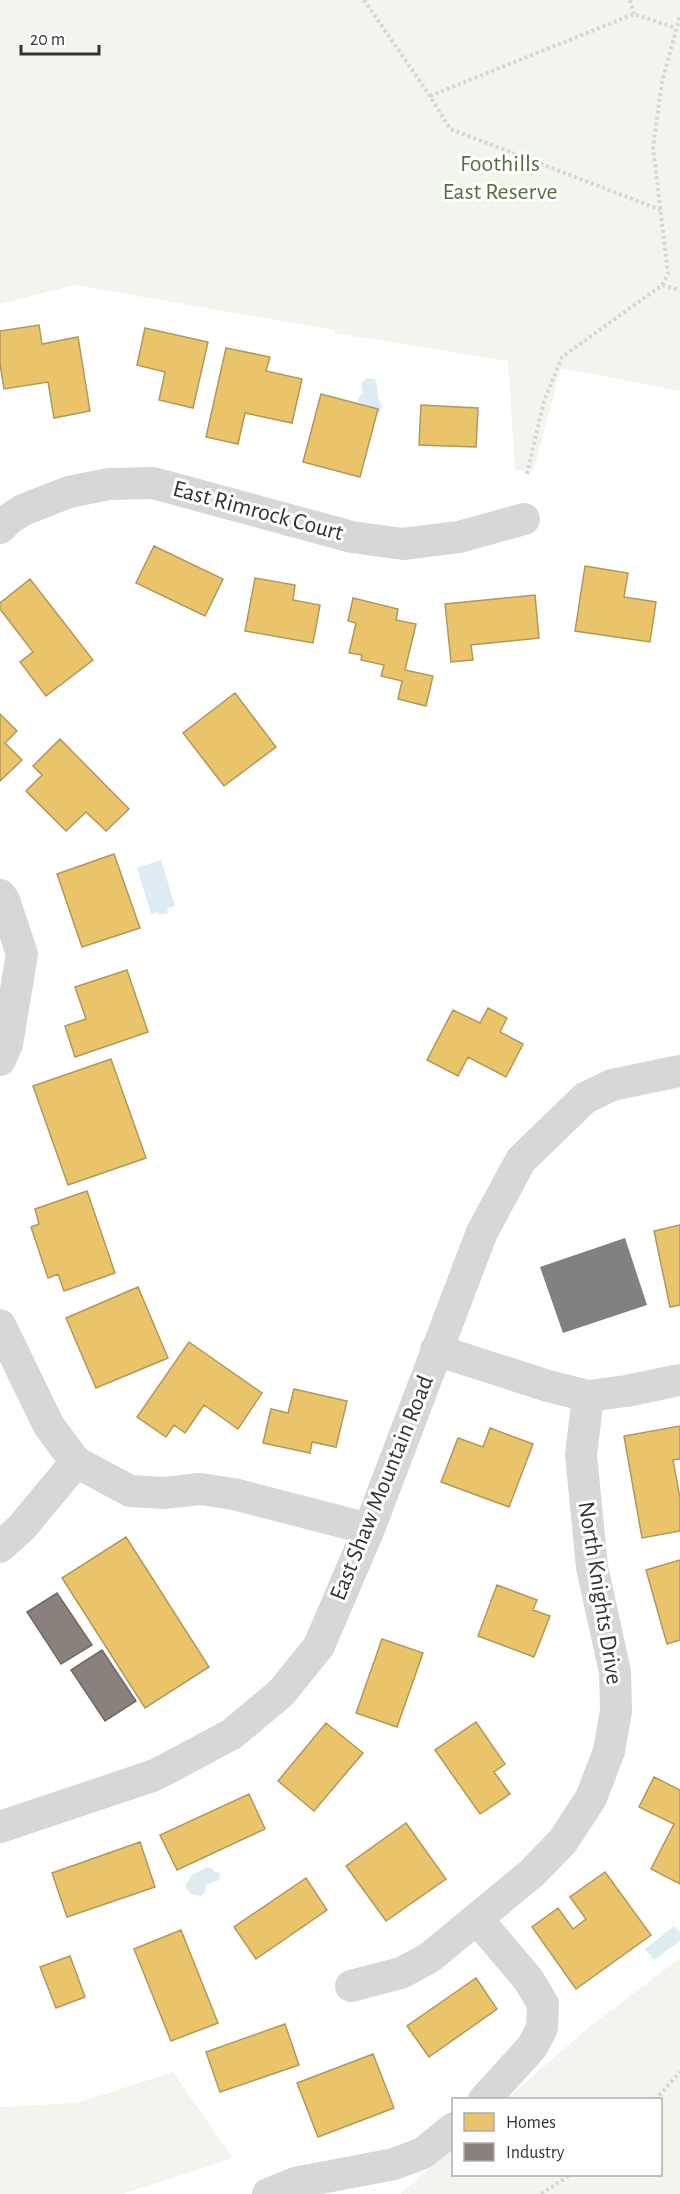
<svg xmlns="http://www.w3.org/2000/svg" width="680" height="2194" viewBox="0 0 680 2194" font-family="'Alegreya Sans',sans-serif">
	<rect width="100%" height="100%" fill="#fff"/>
	<!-- green -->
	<path fill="#f1f5ed" d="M0,0H680V391L561,368L533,472L515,470L508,361L334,333V330L74,285L0,304Z
		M680,1958V2194H400L453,2147L454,2174H660V2100L507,2099L589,2027Z
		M173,2072L233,2158L123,2194H0V2107L77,2103Z"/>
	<!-- water -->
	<path fill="#ddebf3" d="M366,378L375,379C379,389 376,397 382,407L380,412L373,415L359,404L358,398L363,393L361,384Z
		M161,860L175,906L167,908L168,913L159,915L158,912L151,914L137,868Z
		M207,1867L213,1869L215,1872L220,1873L219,1880L206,1885L205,1893L200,1896L191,1894L185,1886L192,1875Z
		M674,1926L680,1933V1941L654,1960L645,1949Z"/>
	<!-- homes -->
	<path fill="#e9c46a" stroke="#b2985a" stroke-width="1.5" d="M39,325L42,344L78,337L90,411L54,418L48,382L4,389L0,364V331Z
		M145,328L208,342L193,408L159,400L165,372L137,365Z
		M226,348L270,357L266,371L302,379L292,423L245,413L238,444L206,437Z
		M321,394L378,409L360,477L303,462Z
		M421,405L478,408L476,447L419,445Z
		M154,546L223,579L205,616L136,583Z
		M585,566L628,573L624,597L656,602L650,642L575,631Z
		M255,578L295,585L293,600L320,605L313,643L245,631Z
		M30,579L93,660L46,696L20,662L33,652L0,609V603Z
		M535,595L539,638L471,645L473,660L451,662L445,604Z
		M353,598L398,609L396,620L416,624L405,670L433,676L426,706L398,699L402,681L381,676L384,665L361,660L362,655L349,653L356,623L348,621Z
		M235,693L276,747L224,786L183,733Z
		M0,714L17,731L5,743L22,760L0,781Z
		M60,739L129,809L106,831L86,812L66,831L26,791L42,775L33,766Z
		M114,854L140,928L82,947L57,874Z
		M127,970L148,1032L75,1057L65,1026L86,1019L75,987Z
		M488,1008L507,1018L500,1032L523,1044L506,1077L468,1057L458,1076L427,1060L453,1010L480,1023Z
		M111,1059L146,1158L68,1185L33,1086Z
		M87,1191L115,1273L64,1291L58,1274L48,1278L31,1227L39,1224L35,1209Z
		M680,1225V1305L670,1307L654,1231Z
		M138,1287L168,1358L96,1388L66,1318Z
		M189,1342L262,1393L238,1429L204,1405L185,1433L174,1425L166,1437L137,1417Z
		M294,1389L347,1401L336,1447L312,1442L310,1453L263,1443L271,1409L288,1413Z
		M680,1426V1459L673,1460L680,1498V1531L642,1538L624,1436Z
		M490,1428L533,1444L509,1507L441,1482L458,1438L483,1447Z
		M126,1537L209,1667L145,1708L62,1578Z
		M680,1560V1640L667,1644L646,1570Z
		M497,1585L537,1600L533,1610L550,1616L534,1657L478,1636Z
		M382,1639L423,1653L397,1727L356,1713Z
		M476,1722L505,1764L494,1772L510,1794L480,1814L435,1750Z
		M326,1723L363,1753L314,1811L278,1781Z
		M654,1777L680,1790V1884L651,1869L674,1824L639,1807Z
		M249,1794L265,1829L177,1870L160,1835Z
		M406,1823L446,1879L386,1921L346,1866Z
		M140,1842L155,1887L67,1917L52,1873Z
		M605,1872L651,1935L576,1989L532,1927L558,1908L573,1929L586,1919L570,1897Z
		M306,1878L327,1910L256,1959L234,1927Z
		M181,1930L218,2023L171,2041L134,1949Z
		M70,1956L85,1997L56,2008L40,1967Z
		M476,1978L497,2009L429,2057L407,2026Z
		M285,2024L299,2065L220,2092L206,2052Z
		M373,2054L394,2108L318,2137L297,2083Z"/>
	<!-- industry -->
	<path fill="#8a817c" stroke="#706a66" stroke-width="1.5" d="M57,1593L92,1645L61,1664L27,1612Z
		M102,1650L136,1701L105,1721L71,1670Z"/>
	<!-- building -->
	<path fill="#818181" d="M625,1238L647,1305L563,1333L540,1267Z"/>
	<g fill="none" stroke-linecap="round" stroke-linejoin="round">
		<!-- path -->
		<path stroke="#d6d6d6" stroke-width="4" stroke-dasharray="3 3" stroke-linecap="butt" d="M364,0L430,96L450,129L661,210
			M630,0L634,14
			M430,96L634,14L676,28
			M662,285L668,274L653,147L662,82L680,16
			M527,474L544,401L562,357L662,285L680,290
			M655,2100L680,2072
			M541,2194L571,2174"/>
		<!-- minor -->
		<path stroke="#d7d7d7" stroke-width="32" d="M0,528L9,519L23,510L69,492L109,484L153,483L352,537L403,544L459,537L524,519
			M0,895L4,900L22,954L7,1044L0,1060
			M0,1325L49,1426L76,1462L130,1491L164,1493L200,1489L234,1494L369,1529
			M436,1350L548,1386L588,1396L626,1391L680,1380
			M0,1547L22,1527L76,1462
			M0,1827L155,1775L232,1734L281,1693L319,1646L369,1529L482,1232L521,1160L585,1098L612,1085L680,1071
			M477,1919L528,1979L543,2004L542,2028L532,2047L484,2100
			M351,1986L401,1973L429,1958L532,1873L563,1841L591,1798L609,1751L616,1711L615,1672L592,1567L581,1455L588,1396
			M268,2194L295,2183L394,2164L423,2153L454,2128"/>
	</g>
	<g text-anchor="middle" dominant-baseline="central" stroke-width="6" stroke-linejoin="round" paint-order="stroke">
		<!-- park labels -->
		<g font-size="24" fill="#56703f" stroke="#fff">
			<text x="500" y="164">Foothills<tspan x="500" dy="28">East Reserve</tspan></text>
		</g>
		<!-- street labels -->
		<g font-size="24" fill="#333" stroke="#fff">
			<text transform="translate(258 511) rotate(15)">East Rimrock Court</text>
			<text transform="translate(382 1488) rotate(-68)">East Shaw Mountain Road</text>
			<text transform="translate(600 1593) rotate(81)">North Knights Drive</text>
		</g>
	</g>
	<!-- legend -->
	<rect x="452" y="2098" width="210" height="78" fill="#ffffff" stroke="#adadad" stroke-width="1.5"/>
	<rect x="464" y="2113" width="30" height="18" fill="#e9c46a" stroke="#adadad" stroke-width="1.5"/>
	<text x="506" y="2128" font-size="18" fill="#333333">Homes</text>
	<rect x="464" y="2143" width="30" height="18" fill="#8a817c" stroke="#adadad" stroke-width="1.5"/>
	<text x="506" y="2158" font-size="18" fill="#333333">Industry</text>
	<!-- scale -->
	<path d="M21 45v9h78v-9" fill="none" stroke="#333333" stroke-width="3"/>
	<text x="30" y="45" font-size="18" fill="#333333" stroke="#ffffff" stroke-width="4.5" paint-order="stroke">20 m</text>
</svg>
